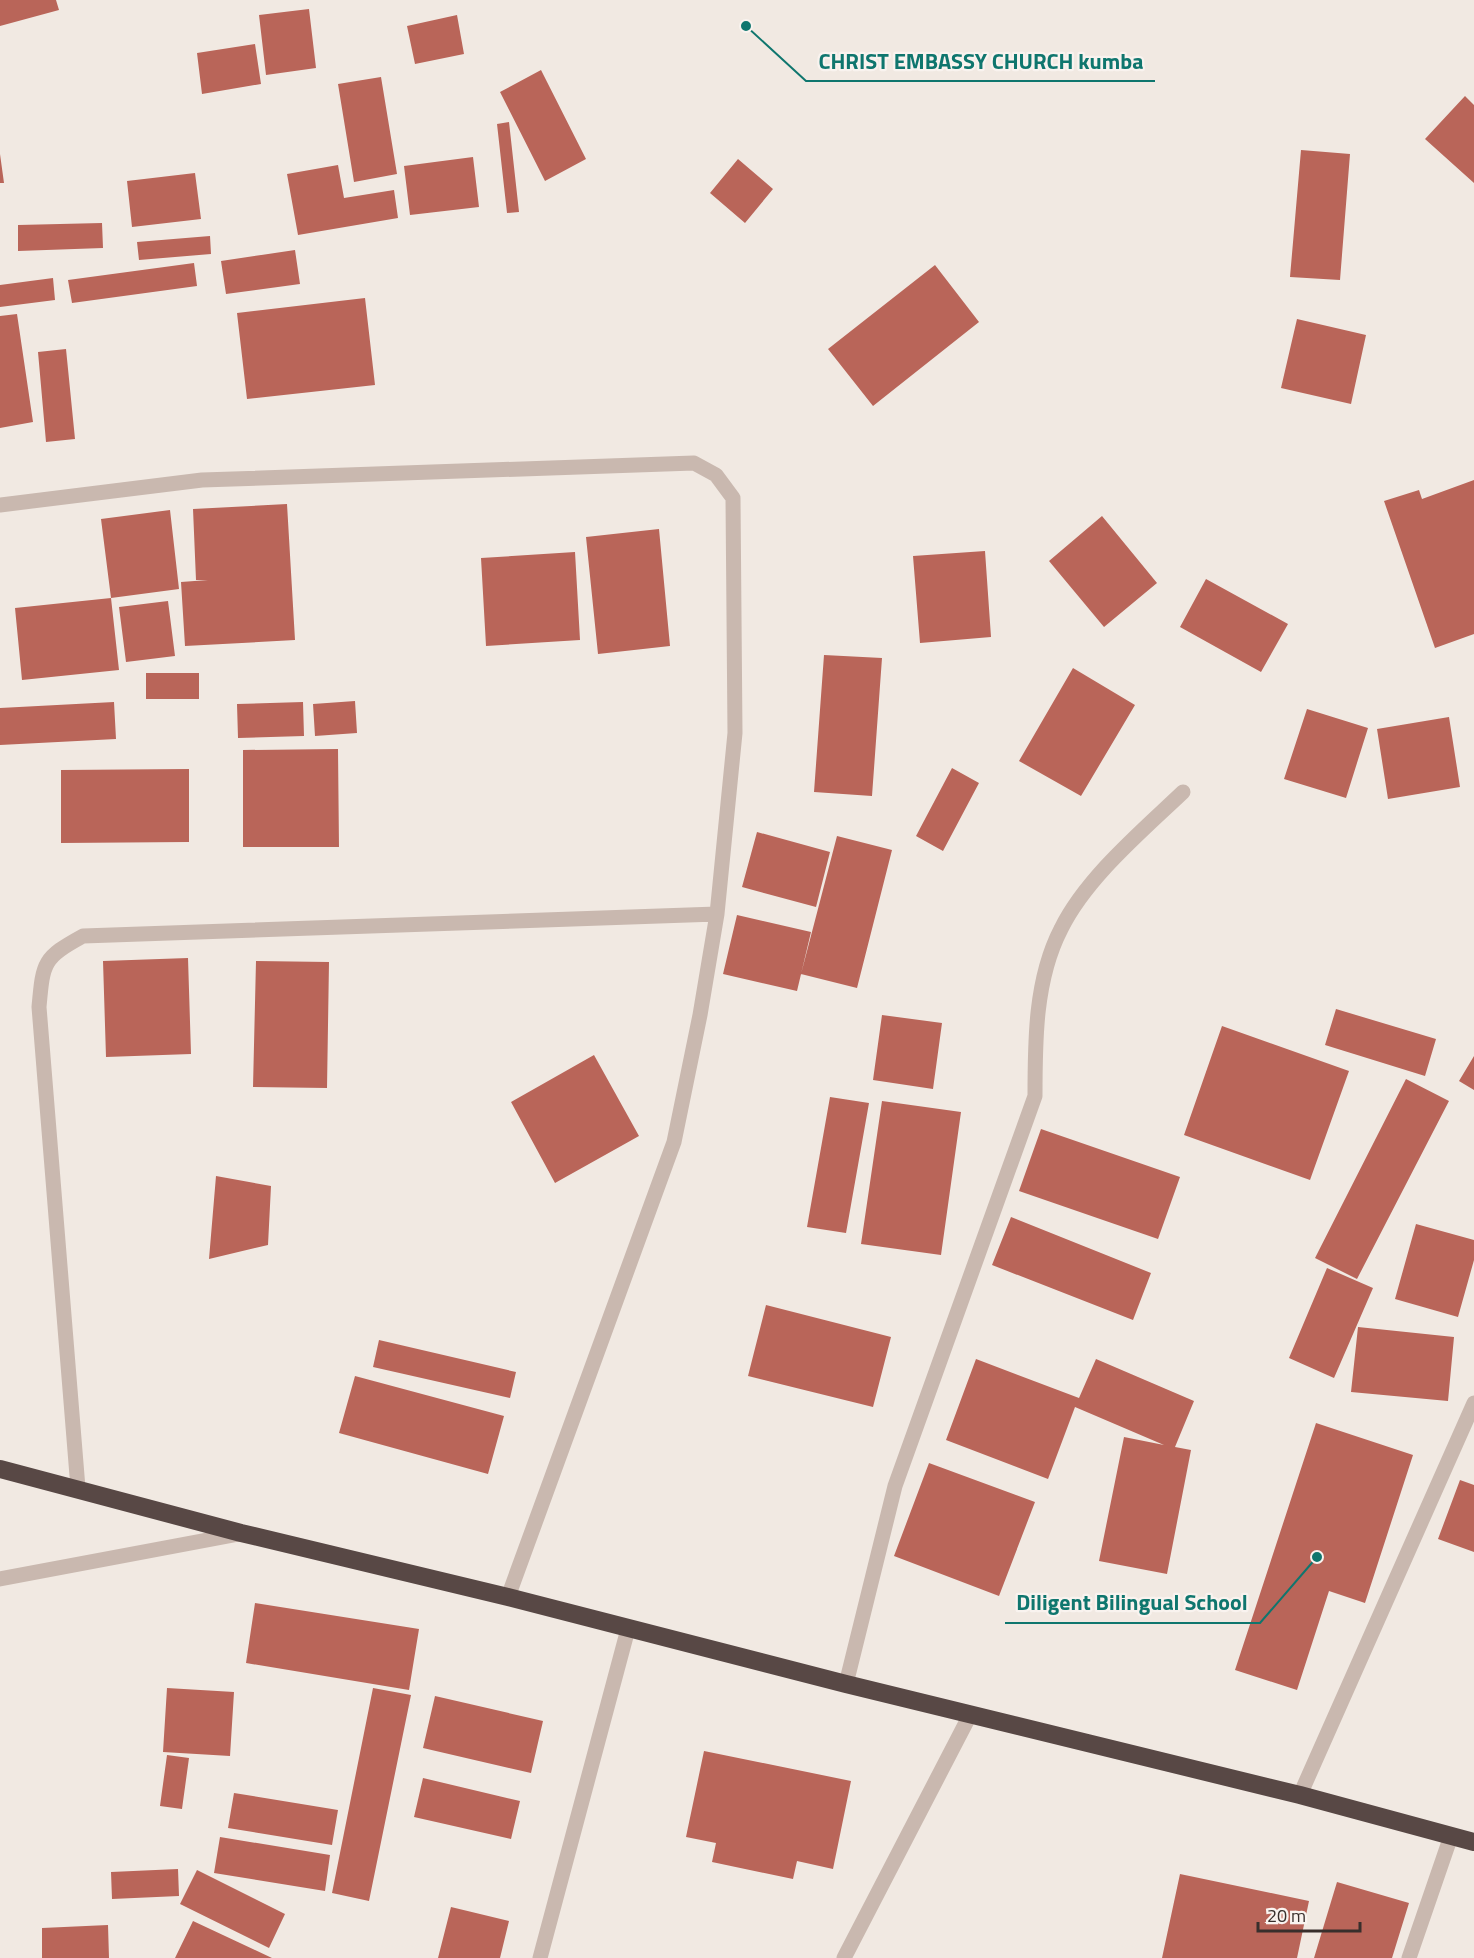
<svg xmlns="http://www.w3.org/2000/svg" width="1474" height="1958" viewBox="0 0 1474 1958" font-family="'Titillium Web',sans-serif">
	<rect width="100%" height="100%" fill="#f1e9e2"/>
	<!-- building -->
	<path fill="#b96559" d="M0,0H56L59,10L0,26Z
		M309,9L316,68L266,75L259,15Z
		M457,15L464,54L415,64L407,26Z
		M255,44L261,84L202,94L197,53Z
		M541,70L586,159L545,181L500,92Z
		M381,77L397,174L354,182L338,84Z
		M1465,96L1474,105V183L1425,139Z
		M509,122L519,212L507,213L497,124Z
		M1301,150L1350,154L1340,280L1290,277Z
		M0,154L4,183H0Z
		M473,157L479,207L410,215L404,166Z
		M738,159L773,189L745,223L710,193Z
		M338,165L344,198L394,190L398,218L298,235L287,174Z
		M195,173L201,219L132,227L127,181Z
		M102,223L103,248L18,251V225Z
		M210,236L211,254L139,260L137,242Z
		M295,250L300,284L226,294L221,261Z
		M194,263L197,286L72,303L68,280Z
		M935,265L979,322L873,406L828,349Z
		M53,278L55,300L0,307V285Z
		M365,298L375,385L247,399L237,313Z
		M17,314L33,422L0,428V316Z
		M1297,319L1366,335L1351,404L1281,388Z
		M66,349L75,439L46,442L38,352Z
		M1474,480V634L1435,648L1384,501L1419,490L1422,499Z
		M287,504L295,640L185,646L181,582L208,580H196L193,509Z
		M170,510L179,589L111,598L101,519Z
		M1102,516L1157,583L1104,627L1049,561Z
		M659,529L670,646L598,654L586,537Z
		M985,551L991,637L920,643L913,556Z
		M575,552L580,640L486,646L481,558Z
		M1206,579L1288,624L1261,672L1180,627Z
		M111,598L119,670L22,680L15,608Z
		M168,601L175,656L126,662L119,607Z
		M824,655L882,658L872,796L814,792Z
		M1073,668L1135,705L1081,796L1019,761Z
		M146,673H199V699H146Z
		M355,701L357,733L315,736L313,704Z
		M114,702L116,739L0,745V708Z
		M303,702L304,736L238,738L237,704Z
		M1307,709L1368,728L1346,798L1284,779Z
		M1449,717L1460,787L1388,799L1377,729Z
		M338,749L339,847H243V750Z
		M952,768L979,783L943,851L916,836Z
		M189,769V842L61,843V770Z
		M757,832L830,852L816,907L742,887Z
		M837,836L892,850L857,988L801,974Z
		M737,915L811,932L797,991L723,974Z
		M188,958L191,1054L106,1057L103,961Z
		M256,961L329,962L327,1088L253,1087Z
		M1336,1009L1436,1039L1425,1076L1325,1045Z
		M882,1015L942,1023L933,1089L873,1080Z
		M1222,1026L1349,1071L1310,1180L1184,1135Z
		M594,1055L639,1136L555,1183L511,1102Z
		M1474,1056V1090L1459,1081Z
		M1406,1079L1449,1101L1357,1279L1315,1258Z
		M830,1097L869,1103L846,1233L807,1227Z
		M882,1101L961,1112L941,1255L861,1244Z
		M1041,1129L1180,1177L1158,1239L1019,1191Z
		M216,1176L271,1186L268,1245L209,1259Z
		M1011,1217L1151,1273L1133,1320L992,1265Z
		M1416,1224L1474,1240V1260L1458,1317L1395,1299Z
		M1327,1268L1373,1288L1334,1378L1289,1358Z
		M766,1305L891,1337L873,1407L748,1376Z
		M1358,1327L1454,1337L1448,1401L1351,1392Z
		M379,1340L516,1372L510,1398L373,1367Z
		M976,1359L1079,1398L1096,1359L1194,1401L1175,1447L1191,1450L1167,1574L1099,1561L1124,1437L1164,1445L1075,1407L1048,1479L946,1440Z
		M355,1376L504,1416L488,1474L339,1433Z
		M1316,1423L1413,1455L1365,1603L1329,1591L1297,1690L1235,1670Z
		M929,1463L1035,1502L999,1596L894,1556Z
		M1460,1480L1474,1485V1552L1438,1539Z
		M255,1603L419,1629L409,1690L246,1663Z
		M167,1688L234,1692L230,1756L163,1752Z
		M373,1688L411,1695L369,1901L332,1893Z
		M435,1696L543,1721L531,1773L423,1748Z
		M704,1751L851,1781L833,1869L797,1861L793,1879L712,1862L716,1843L686,1837Z
		M167,1755L189,1758L182,1809L160,1806Z
		M423,1778L520,1801L511,1839L414,1817Z
		M234,1793L338,1810L332,1845L228,1828Z
		M220,1837L330,1855L325,1891L214,1873Z
		M178,1869L179,1896L112,1899L111,1872Z
		M197,1870L285,1914L269,1948L180,1904Z
		M1180,1874L1309,1901L1297,1958H1162Z
		M1337,1882L1409,1903L1392,1958H1314Z
		M451,1907L509,1921L500,1958H438Z
		M193,1921L272,1958H175Z
		M108,1925L109,1958H42V1928Z"/>
	<g fill="none" stroke-linecap="round" stroke-linejoin="round">
		<!-- minor -->
		<path stroke="#c9b8af" stroke-width="15" d="M0,505L202,480L694,463L716,475L733,498L735,733L717,914L700,1015L674,1142L508,1597
			M78,1488L39,1007C43,962 43,958 83,936L717,914
			M0,1579L239,1534
			M846,1684L895,1486L1035,1096C1035,1041 1035,979 1061,929C1086,878 1142,831 1183,792
			M1300,1795L1474,1403
			M540,1958L628,1629
			M844,1958L970,1715
			M1409,1958L1451,1836"/>
		<!-- highway -->
		<path stroke="#584845" stroke-width="18" d="M0,1469L241,1533L508,1597L846,1684L1300,1795L1474,1842"/>
	</g>
	<!-- callouts -->
	<path fill="none" stroke="#0f766e" stroke-width="2" d="M746 26L806 81H1155M1317 1557L1260 1623H1005"/>
	<g fill="#0f766e" stroke="#f9f3ef" stroke-width="2">
		<circle cx="746" cy="26" r="6"/>
		<circle cx="1317" cy="1557" r="6"/>
	</g>
	<g font-size="22" text-anchor="middle" font-weight="bold" fill="#0f766e" stroke="#f9f3ef" stroke-width="4.5" stroke-linejoin="round" paint-order="stroke">
		<text x="981" y="69">CHRIST EMBASSY CHURCH kumba</text>
		<text x="1132" y="1610">Diligent Bilingual School</text>
	</g>
	<!-- scale -->
	<path d="M1258 1922v9h102v-9" fill="none" stroke="#382f2c" stroke-width="3"/>
	<text x="1267" y="1922" font-size="18" fill="#382f2c" stroke="#f9f3ef" stroke-width="4.5" paint-order="stroke">20 m</text>
</svg>
